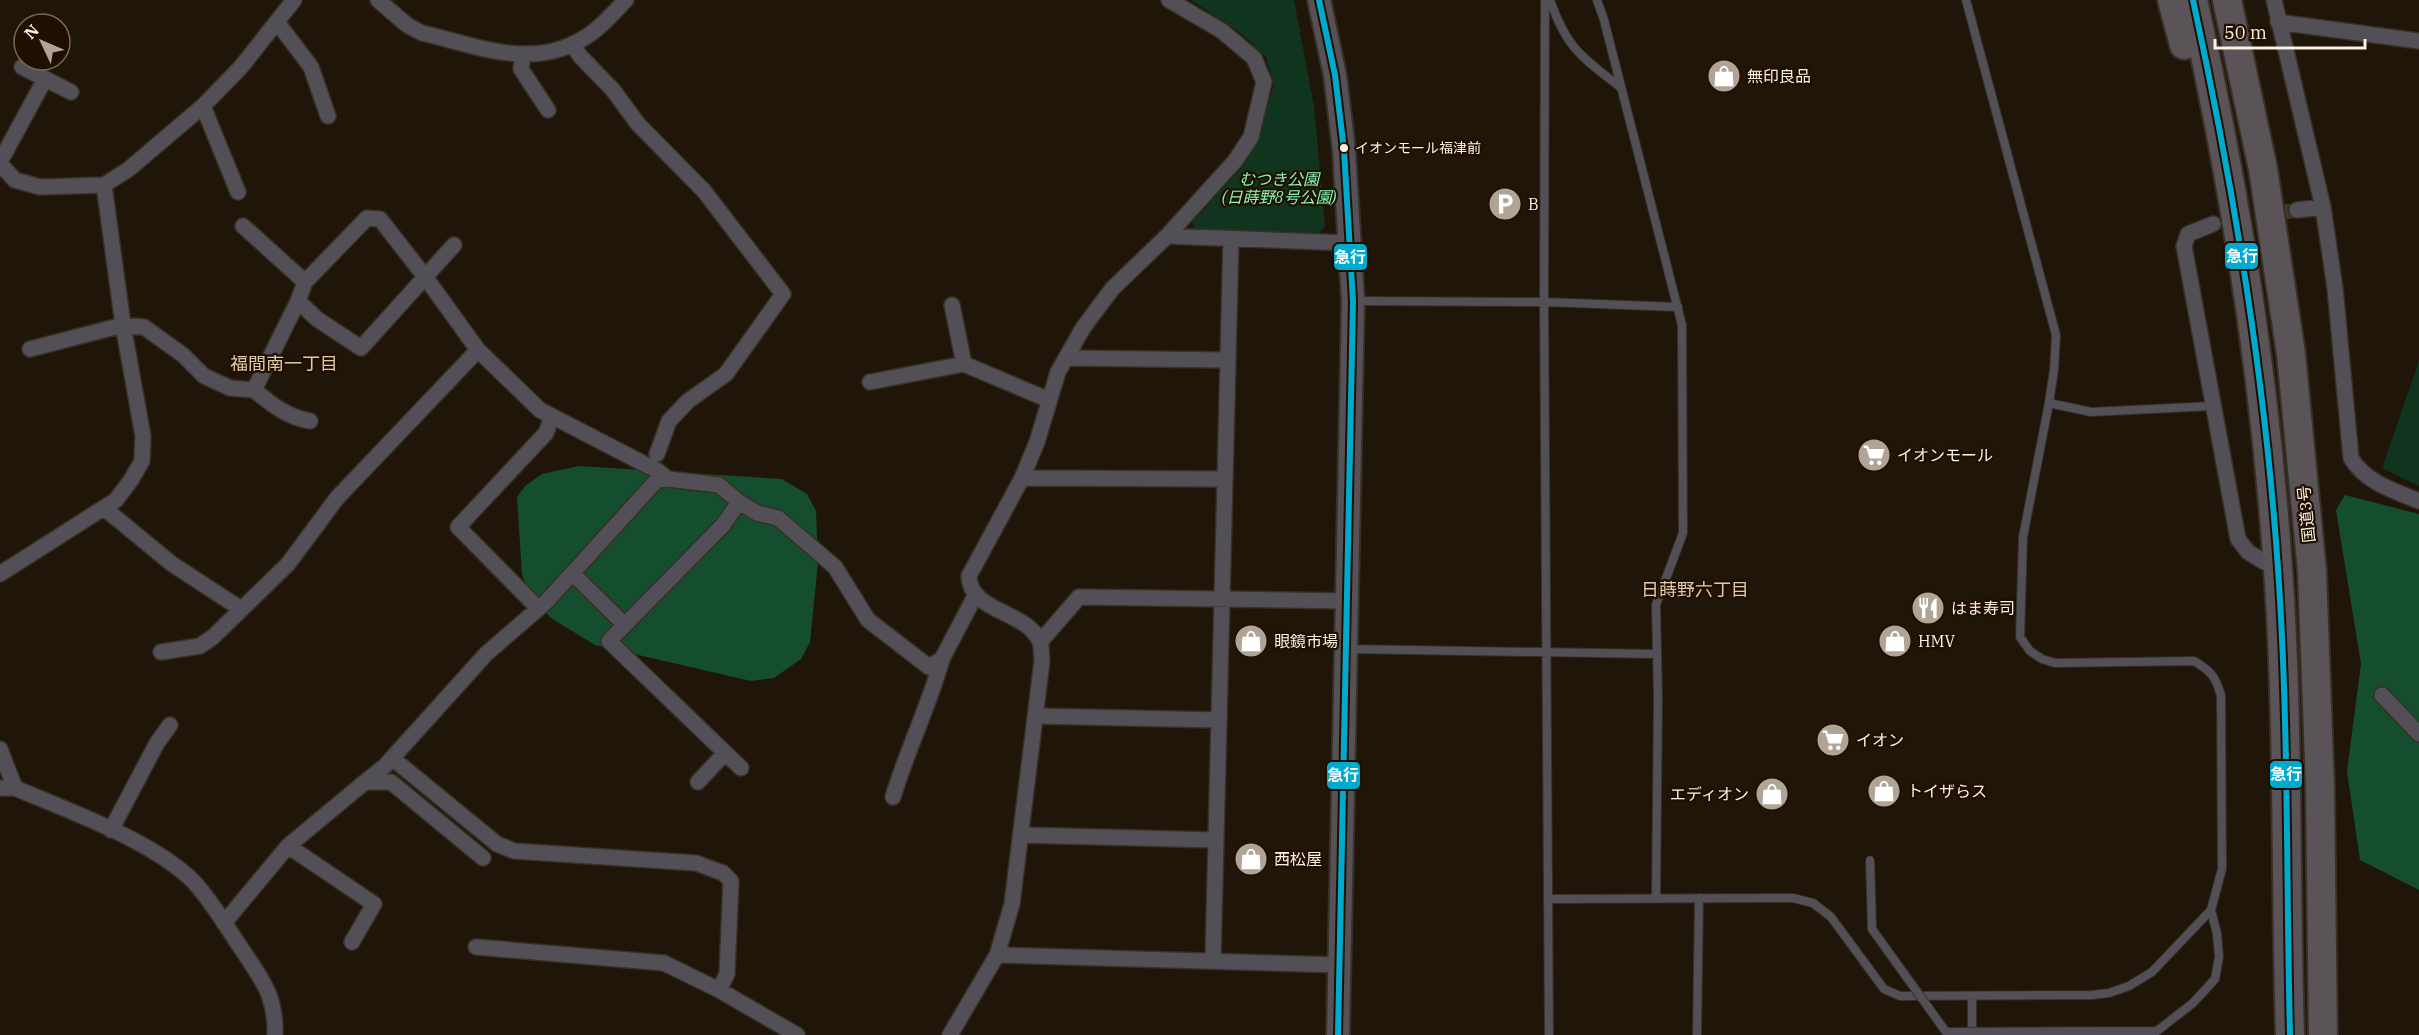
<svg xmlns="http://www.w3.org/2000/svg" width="2419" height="1035" viewBox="0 0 2419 1035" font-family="'IBM Plex Serif','Noto Sans JP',serif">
	<rect width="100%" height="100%" fill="#1f1609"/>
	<!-- green -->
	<path fill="#11341f" d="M1191,0H1294L1314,106L1325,226L1319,233L1195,230L1192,222L1243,166L1253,149L1274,85L1266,57L1241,33Z
		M2419,361V486L2382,468Z"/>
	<!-- forest -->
	<path fill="#154d2f" d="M579,466L782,479L807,494L816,511L818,562L810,642L801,659L774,678L751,681L595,645L551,618L529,594L522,574L517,497L525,486L542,474Z
		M2345,495L2419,514V890L2360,860L2347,771L2361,664L2336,510Z"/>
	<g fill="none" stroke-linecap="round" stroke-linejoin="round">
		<!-- street-tunnel -->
		<path stroke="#403729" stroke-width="15" stroke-dasharray="15 8" stroke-linecap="butt" d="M2232,221L2297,210"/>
		<!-- lane casing -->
		<g stroke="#382f25" stroke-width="10">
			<path id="lane" d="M1545,0L1544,302L1549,1035
				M1550,0C1567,49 1582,57 1620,87
				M1597,0L1604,20L1682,325L1683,533L1656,605L1658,698L1656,898
				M1355,301L1544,302L1678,307
				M2049,403L2091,412L2213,406
				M1349,649L1656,654
				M1548,899L1793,898L1813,903L1831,917L1884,989L1900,996L2092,995L2109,993L2129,986L2152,972L2211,910L2222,869L2221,696C2216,677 2211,671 2194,661L2055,663L2042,659L2030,651L2020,637L2023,537L2049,403L2054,370L2056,335L1966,0
				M2211,910L2217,934
				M1697,1035L1699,898
				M1972,1035V996"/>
		</g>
		<!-- street casing -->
		<g stroke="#382f25" stroke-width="18">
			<path id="street" d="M378,0L407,25L422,33C482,47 538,73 593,32C605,23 616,10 626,0
				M2274,0L2323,207L2335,288L2351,458C2365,482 2394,491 2419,501
				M277,22L311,67L328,116
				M2278,22L2419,41
				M573,45L580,56L613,90L638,124L704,191L783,294L726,374L688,401L669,421L657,454
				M523,55L521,69L548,110
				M22,67L71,92
				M203,106L238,192
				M0,162L45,79
				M0,164L15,180L40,187L104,185L129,169L203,106L241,67L294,0
				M2297,210L2323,207
				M2213,224L2188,234L2184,246L2238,539L2248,552L2278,570
				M243,226L305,282
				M1167,236L1350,243
				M454,245L361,348L317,319L298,301L305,282L367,218L380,219L426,278L478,350L540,410L658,471L668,479
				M952,305L964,364L1049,400
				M30,349L123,325L144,327L183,355L204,376L230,388L254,390L298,301
				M1067,358L1228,360
				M870,382L964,364
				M254,390C271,404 287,417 310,421
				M1022,478L1225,479
				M739,502L723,525L609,641L741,768
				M104,508L172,564L241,609
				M572,573L625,625
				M0,574L116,500L131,480L142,461L143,436L123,325L104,185
				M538,608L458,527L546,433L552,416
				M1040,642L1079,597L1348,601
				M161,652L200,646L213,637L288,564L337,498L478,350
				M2382,695L2419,734
				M1035,716L1219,720
				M0,749L15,788C69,811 151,840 193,881C211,900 226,926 241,948C262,980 276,995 275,1035
				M392,758L497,844L514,851L696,863L723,873L731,881L727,974L719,990
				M365,782L385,766L486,654L546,602L657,480L668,479L719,485L739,502L757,513L778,518L835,567L868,620L929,667L942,659L975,596
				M698,782L725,753
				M0,788H15
				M893,797C907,750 929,706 942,659
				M111,830L157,743L170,725
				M1021,835L1216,840
				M288,846L374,904L352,942
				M224,923L288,846L365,782H391L483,858
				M476,947L664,963L719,990L797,1035
				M997,955L1340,965
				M1213,959L1231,239
				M950,1035L997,955L1012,904L1042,661C1041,655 1042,647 1040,642C1027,610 970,613 969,576L1022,478L1037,442L1058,372L1083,328L1112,289L1167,236L1235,161L1251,137L1264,82L1254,58L1222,31L1169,0"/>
		</g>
		<!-- secondary casing -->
		<g stroke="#382f25" stroke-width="26">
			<path id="secondary" d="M1319,0L1335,75L1344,150L1353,301L1338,1035"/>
		</g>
		<!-- highway casing -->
		<g stroke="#382f25" stroke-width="32">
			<path id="highway" d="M2172,0L2184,45
				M2193,0C2235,187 2265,377 2278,569C2289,724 2285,880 2290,1035
				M2227,0L2263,169L2291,354L2312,571L2320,787L2323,1035"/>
		</g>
		<!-- lane -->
		<use href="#lane" stroke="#524f56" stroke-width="8"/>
		<!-- street -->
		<use href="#street" stroke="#524f56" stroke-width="15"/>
		<!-- secondary -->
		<use href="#secondary" stroke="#555156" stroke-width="22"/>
		<!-- highway -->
		<use href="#highway" stroke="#5a5459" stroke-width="28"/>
		<!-- lane-bridge casing -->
		<g stroke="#382f25" stroke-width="10" stroke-linecap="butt">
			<path id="lane-bridge" d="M1870,860L1872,929L1946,1032L2157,1031L2193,1003L2215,979L2219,957L2217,934"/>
		</g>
		<!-- lane-bridge -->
		<use href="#lane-bridge" stroke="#524f56" stroke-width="8"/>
		<!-- bus-1 casing -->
		<g stroke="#1f0f00" stroke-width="10">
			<path id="bus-1" d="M1319,0L1335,75L1344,150L1353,301L1338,1035
				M2193,0C2234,188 2265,377 2278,569C2289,724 2286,880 2290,1035"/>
		</g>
		<!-- bus-1 -->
		<use href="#bus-1" stroke="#00a9ce" stroke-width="6"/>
	</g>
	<!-- icons -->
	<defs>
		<g id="shop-disc" transform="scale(1.725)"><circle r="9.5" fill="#afa495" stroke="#1f0f00"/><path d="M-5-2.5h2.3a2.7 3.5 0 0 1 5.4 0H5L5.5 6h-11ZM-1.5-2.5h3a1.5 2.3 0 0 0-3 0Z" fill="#fff"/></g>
		<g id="parking-disc" transform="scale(1.725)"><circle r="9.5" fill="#afa495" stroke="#1f0f00"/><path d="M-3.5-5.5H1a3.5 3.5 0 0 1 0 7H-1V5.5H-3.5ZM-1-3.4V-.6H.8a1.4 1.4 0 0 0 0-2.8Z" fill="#fff"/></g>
		<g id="supermarket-disc" transform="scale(1.725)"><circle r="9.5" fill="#afa495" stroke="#1f0f00"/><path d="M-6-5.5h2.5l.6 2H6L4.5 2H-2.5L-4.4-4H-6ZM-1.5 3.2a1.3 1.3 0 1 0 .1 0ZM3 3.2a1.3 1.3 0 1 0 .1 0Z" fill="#fff"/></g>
		<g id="restaurant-disc" transform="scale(1.725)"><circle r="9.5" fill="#afa495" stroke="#1f0f00"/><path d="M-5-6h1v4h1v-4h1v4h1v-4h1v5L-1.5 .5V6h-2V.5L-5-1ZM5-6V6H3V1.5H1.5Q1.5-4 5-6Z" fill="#fff"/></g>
	</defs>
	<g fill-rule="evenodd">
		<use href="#shop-disc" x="1724" y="76"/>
		<use href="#parking-disc" x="1505" y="204"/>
		<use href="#supermarket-disc" x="1874" y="455"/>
		<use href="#restaurant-disc" x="1928" y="608"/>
		<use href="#shop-disc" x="1251" y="641"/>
		<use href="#shop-disc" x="1895" y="641"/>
		<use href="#supermarket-disc" x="1833" y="740"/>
		<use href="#shop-disc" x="1884" y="791"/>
		<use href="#shop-disc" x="1772" y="794"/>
		<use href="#shop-disc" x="1251" y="859"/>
	</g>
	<!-- markers -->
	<circle fill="#fcf0e1" stroke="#1f0f00" stroke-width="2" cx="1344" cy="148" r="5"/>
	<g text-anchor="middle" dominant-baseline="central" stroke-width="4.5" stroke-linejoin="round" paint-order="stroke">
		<!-- bus labels -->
		<g font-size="14" fill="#fcf0e1" stroke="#1f0f00" text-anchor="start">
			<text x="1355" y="148">イオンモール福津前</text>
		</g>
		<!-- poi labels -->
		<g font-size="16" fill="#fcf0e1" stroke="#1f0f00" text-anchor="start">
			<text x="1747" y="76">無印良品</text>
			<text x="1528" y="204">B</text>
			<text x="1897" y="455">イオンモール</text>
			<text x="1951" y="608">はま寿司</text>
			<text x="1274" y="641">眼鏡市場</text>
			<text x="1918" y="641">HMV</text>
			<text x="1856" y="740">イオン</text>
			<text x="1907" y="791">トイザらス</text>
			<text x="1749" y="794" text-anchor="end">エディオン</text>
			<text x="1274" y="859">西松屋</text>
		</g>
		<!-- park labels -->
		<g font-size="16" font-style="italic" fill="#85f6b5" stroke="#1f0f00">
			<text x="1279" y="179">むつき公園<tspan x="1279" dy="18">(日蒔野8号公園)</tspan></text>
		</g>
		<!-- street labels -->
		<g font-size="16" fill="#fcf0e1" stroke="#1f0f00">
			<text transform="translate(2306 514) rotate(-96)">国道3号</text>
		</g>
		<!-- neighbourhood labels -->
		<g font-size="18" fill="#e0c9ab" stroke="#1f0f00">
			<text x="284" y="363">福間南一丁目</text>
			<text x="1695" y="589">日蒔野六丁目</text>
		</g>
	</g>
	<g stroke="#1f0f00" stroke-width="2">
		<rect x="2224" y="242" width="35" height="28" rx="6" fill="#00a9ce"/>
		<rect x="1333" y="243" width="35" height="28" rx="6" fill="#00a9ce"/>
		<rect x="2269" y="760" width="34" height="29" rx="6" fill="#00a9ce"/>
		<rect x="1326" y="761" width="35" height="29" rx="6" fill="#00a9ce"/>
	</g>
	<g font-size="16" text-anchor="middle" font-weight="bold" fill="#fff">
		<text x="2242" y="262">急行</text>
		<text x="1350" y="263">急行</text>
		<text x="2286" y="780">急行</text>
		<text x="1343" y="781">急行</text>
	</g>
	<!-- north arrow -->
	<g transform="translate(42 42) rotate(314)"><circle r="28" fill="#1f0f00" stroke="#77695a" stroke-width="1.5"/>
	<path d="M0-4.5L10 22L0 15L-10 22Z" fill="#afa495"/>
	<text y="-9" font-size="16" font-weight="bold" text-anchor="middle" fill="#fcf0e1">N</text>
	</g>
	<!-- scale -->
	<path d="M2215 39v9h150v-9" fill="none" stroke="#fcf0e1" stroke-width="3"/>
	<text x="2224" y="39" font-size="18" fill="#fcf0e1" stroke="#1f0f00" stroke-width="4.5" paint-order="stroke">50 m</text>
</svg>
